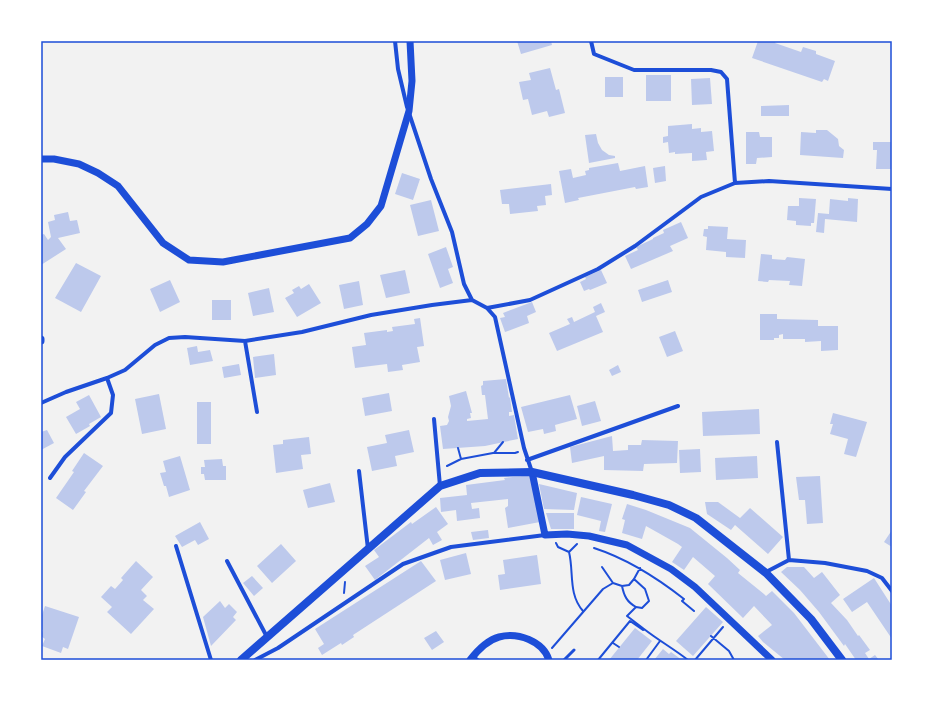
<svg xmlns="http://www.w3.org/2000/svg" width="933" height="701" viewBox="0 0 933 701" font-family="Merriweather,serif">
	<rect width="100%" height="100%" fill="#f2f2f2"/>
	<!-- building -->
	<path fill="#bdc9ec" d="M517,41H551L552,45L521,54Z
		M758,41H776L775,43L801,52L803,47L816,51V54L835,61L828,81L824,79L822,82L752,58Z
		M550,68L556,90L559,89L565,113L549,117L547,111L532,115L528,99L523,100L519,82L531,80L529,73Z
		M646,75H671V101H646Z
		M605,77H623V97H605Z
		M710,78L712,104L692,105L691,79Z
		M789,105V116H761V106Z
		M692,124V129L701,128V132L712,131L714,151L706,152L707,160L692,161V153L675,154V152L669,153L668,142L663,143V137L668,136V126Z
		M816,130H827L838,139L839,146L844,150L843,158L800,155L801,132L816,133Z
		M746,132H759L760,137H772V157L757,158L756,164H746Z
		M596,134L598,143L602,150L609,155L615,156V158L589,163L585,135Z
		M873,142H892V169H876L877,150H873Z
		M618,163L620,171L645,166L648,187L636,189L635,187L578,198L579,200L565,203L559,171L571,169L573,178L586,175L585,171L589,170V168Z
		M665,166L666,181L655,183L653,168Z
		M402,173L420,179L413,200L395,194Z
		M551,184L552,195L545,196L546,205L537,206L538,211L510,214L509,204H502L500,190Z
		M799,198L816,199L814,223H811V226L796,225V221L787,220L788,206H799Z
		M848,198L858,199L857,222L825,219L824,233L816,232L818,213L829,214L830,199L848,201Z
		M431,200L439,231L418,236L410,205Z
		M68,212L70,221L77,220L80,233L58,238L66,249L41,265V235L44,234L48,240L51,237L48,222L55,220L54,215Z
		M681,222L688,238L670,246L673,251L631,269L625,256L638,250L636,247L653,239V238L664,233L663,230Z
		M708,226L728,227L727,239L746,240L745,258L726,257V252L706,250L707,237L703,236L704,229H708Z
		M446,247L453,267L448,269L453,283L440,288L428,254Z
		M761,254L772,255V259L785,260L787,257L805,259L802,286L789,285L790,281L769,280L768,282L758,281Z
		M76,263L101,276L81,312L55,298Z
		M405,270L410,293L386,298L380,275Z
		M601,270L607,283L590,290L589,289L584,291L580,282L586,279L585,277Z
		M170,280L180,302L160,312L150,289Z
		M668,280L672,292L642,302L638,290Z
		M359,281L363,305L344,309L339,285Z
		M309,284L321,303L297,317L285,298L294,293L292,290L299,286L301,289Z
		M269,288L274,312L253,316L248,293Z
		M212,300H231V320H212Z
		M532,302L536,312L527,316L529,323L505,332L500,318L505,317L503,313Z
		M601,303L605,312L596,316L603,332L557,351L549,333L570,324L567,319L572,317L574,322L595,312L593,307Z
		M760,314H777V319L818,320V326H838V350L821,351V341L805,342V339H783V334L779,335V338H774V340H760Z
		M420,318L424,346L417,347L420,362L402,365L403,370L388,372L387,364L355,368L352,347L366,345L364,333L387,330V332L393,331L392,327L415,324L414,319Z
		M675,331L683,351L667,357L659,337Z
		M197,346L198,352L210,350L213,361L190,365L187,348Z
		M274,354L276,375L255,378L253,357Z
		M239,364L241,375L224,378L222,367Z
		M618,365L621,372L612,376L609,370Z
		M506,379L509,398L510,397L512,412H509V416L514,415L518,439L485,446L443,449L440,426L447,425L449,421L448,417L451,406L449,396L466,391L472,413H470L471,418L467,419V421L488,419L485,395H482L481,386L483,385V381Z
		M389,393L392,411L365,416L362,398Z
		M159,394L166,429L142,434L135,399Z
		M89,395L101,417L89,424L90,426L76,434L66,417L80,409L76,402Z
		M570,395L577,419L555,425L556,431L544,434L543,429L528,432L521,407Z
		M595,401L601,421L582,426L577,406Z
		M197,402H211V444H197Z
		M759,409L760,434L703,436L702,412Z
		M833,413L867,422L856,457L844,454L848,439L830,434L833,424H830Z
		M47,430L54,443L41,450V432Z
		M409,430L414,452L395,456L397,466L372,471L367,447L387,443L385,435Z
		M612,436L613,451L628,450V445H641L642,440L678,441L677,463L644,464L643,471L604,470V456L572,463L570,447Z
		M309,437L311,454L301,455L303,469L276,473L273,445L283,444V440Z
		M700,449L701,472L680,473L679,450Z
		M84,453L103,466L84,491L86,492L73,510L56,498L74,472L72,471Z
		M180,456L190,490L169,497L166,486H164L160,473L166,472L163,461Z
		M757,456L758,478L716,480L715,458Z
		M222,459L223,466H226V480H205L204,474H201V467H205L204,460Z
		M531,475L540,522L508,528L505,508L508,506V499L471,503L472,509L479,508L480,518L457,521L456,510L441,512L440,498L467,495L466,485L505,480L504,478Z
		M820,476L823,523L807,524L805,500H799L796,477Z
		M330,483L335,502L308,508L303,490Z
		M539,484L577,493L574,510L544,509Z
		M581,497L612,504L605,532L599,531L601,521L577,515Z
		M705,502H718L740,518L750,508L783,537L768,554L735,525L731,530L707,514Z
		M627,504L646,510L690,528L727,558L740,570L738,573L764,594L766,596L772,591L794,613L830,660H785L763,642L758,636L772,625L754,606L743,618L708,584L715,576L693,557L684,570L672,562L682,547L678,544L646,526L642,539L622,533L625,520L622,519Z
		M436,507L448,524L437,532L442,540L433,545L429,538L375,580L365,566L379,557L374,550L411,522L412,524Z
		M546,513H574V529H551Z
		M200,522L209,539L198,545L195,540L182,547L175,536Z
		M488,530L489,538L473,540L471,532Z
		M892,530V547L884,542Z
		M281,544L296,561L272,583L257,566Z
		M466,553L471,574L445,580L440,560Z
		M537,555L541,584L500,590L498,575L505,574L503,560Z
		M136,561L153,577L141,590L147,596L143,600L154,609L131,634L107,612L112,607L101,597L111,586L115,589L123,580L121,578Z
		M421,561L436,581L353,635L354,637L342,645L341,643L322,655L318,648L324,644L315,629Z
		M787,567H804L814,578L822,572L840,595L831,603L847,620L858,636L859,635L870,650L865,653L869,659L875,655L879,660H856L845,644L844,646L819,612L800,590L781,572Z
		M252,576L263,588L254,596L243,583Z
		M874,578L892,606V639L867,602L852,612L843,599Z
		M220,601L225,608L229,604L237,612L233,617L236,620L211,646L203,617Z
		M45,606L79,617L68,649L63,647L61,653L42,646L45,639L41,636L43,630L41,629V618Z
		M706,607L723,622L693,656L676,641Z
		M635,628L652,641L637,660H609Z
		M436,631L444,642L432,650L424,638Z
		M663,649L669,654L671,652L682,660H654Z"/>
	<g fill="none" stroke-linecap="round" stroke-linejoin="round">
		<!-- path -->
		<path stroke="#1d4ed8" stroke-width="2" d="M458,448L461,459
			M494,453L503,442
			M447,466L461,459L493,453H515L518,452
			M556,543L558,547L569,552
			M594,548C628,559 656,577 684,599L682,601L694,611
			M569,552L577,544
			M569,552C574,572 568,594 583,611
			M602,567L613,583
			M634,579L645,589L649,601L642,608L636,607L627,616L644,629
			M622,586C624,596 627,602 636,607
			M344,593L345,582
			M711,636L729,651L734,660
			M613,643L619,647
			M552,648L603,589L613,583L622,586L629,585L634,579L640,568
			M598,660L630,621L643,630L644,629C658,640 674,649 688,660
			M646,660L660,641
			M695,660L723,627"/>
		<!-- service -->
		<path stroke="#1d4ed8" stroke-width="3" d="M473,656L478,660
			M564,660L574,650"/>
		<!-- minor -->
		<path stroke="#1d4ed8" stroke-width="4" d="M395,41L398,69L407,107
			M591,41L594,54L634,70H711L721,72L727,79L735,183
			M409,113L431,179L452,232L464,284L472,300
			M487,308L495,317L524,448L532,472
			M245,341L257,412
			M41,403L66,392L107,378L125,370L155,345L169,338L185,337L245,341L302,332L371,315L432,305L472,300L487,308L530,300L598,269L635,246L701,197L735,183L769,181L892,189
			M434,419L440,486
			M777,442L789,560
			M527,460L678,406
			M359,471L368,549
			M50,478L65,457L111,413L113,395L107,378
			M176,546L211,660
			M227,561L267,637
			M766,572L789,560L825,563L867,571L882,578L892,591
			M255,660L278,648L403,564L451,547L545,535"/>
		<!-- tertiary -->
		<path stroke="#1d4ed8" stroke-width="7" d="M41,159H54L79,164L98,173L118,186L163,243L189,260L223,262L350,238L367,224L381,206L409,111L412,81L410,41
			M41,339V341
			M532,472L545,535L567,534L589,536L627,545L671,569L695,587L772,660
			M470,660C477,651 488,640 499,637C518,632 543,641 549,660"/>
		<!-- secondary -->
		<path stroke="#1d4ed8" stroke-width="8" d="M241,660L440,486L480,473L532,472L633,495L669,505L696,518L766,573L811,619L842,660"/>
	</g>
	<!-- border -->
	<rect width="933" height="701" fill="none" stroke="#ffffff" stroke-width="84"/>
	<rect x="42" y="42" width="849" height="617" fill="none" stroke="#1d4ed8" stroke-width="1.5"/>
</svg>
